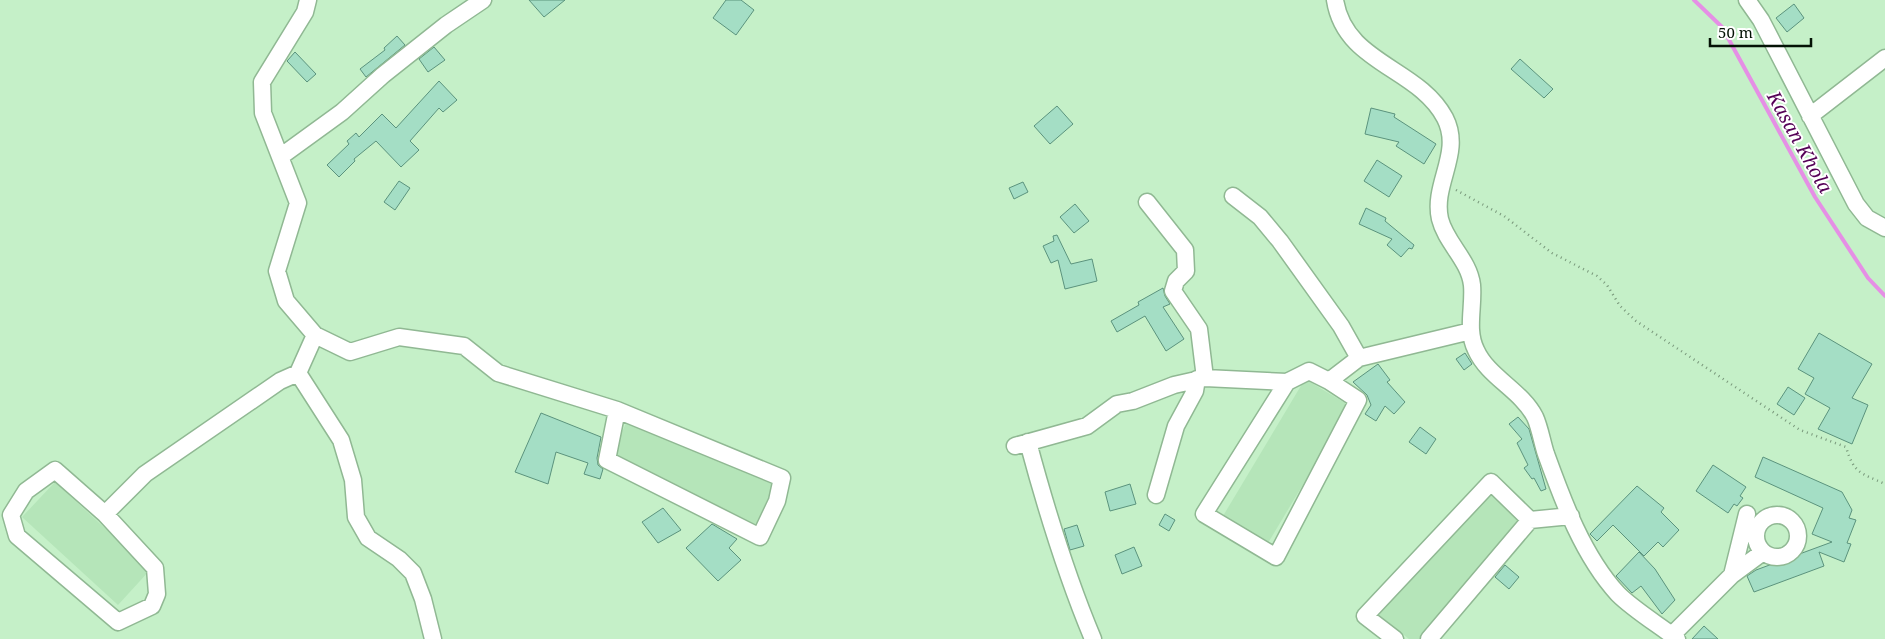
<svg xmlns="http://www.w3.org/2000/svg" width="1885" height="639" viewBox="0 0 1885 639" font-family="'Noto Serif',serif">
	<rect width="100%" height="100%" fill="#c5f0c8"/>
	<!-- built -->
	<path fill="#b5e5b9" d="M1305,379L1350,406L1268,543L1223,516Z
		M628,419L774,485L755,526L609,460Z
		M55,482L150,570L118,605L22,517Z
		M1481,487L1520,517L1423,639H1409L1379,615Z"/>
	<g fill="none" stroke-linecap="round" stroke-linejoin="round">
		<!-- stream -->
		<path stroke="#e58fe5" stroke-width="4" d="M1694,0L1722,27L1815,197L1868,278L1885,296"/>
	</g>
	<!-- building -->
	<path fill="#a4dec5" stroke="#5b937d" d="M529,0H565L544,17Z
		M726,0H741L754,10L736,35L713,18Z
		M1794,4L1804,18L1787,32L1776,18Z
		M397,36L405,45L366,77L360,69L385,50L384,48Z
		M434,47L445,60L428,72L419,59Z
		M295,52L316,74L307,82L287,61Z
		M1520,59L1553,89L1544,98L1511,69Z
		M439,81L457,100L443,112L439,108L410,141L419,150L401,167L376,141L354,159L355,161L339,177L327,165L349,144L347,141L356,133L359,137L382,114L396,128Z
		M1057,106L1073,124L1050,144L1034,126Z
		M1371,108L1395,114L1394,117L1436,144L1424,164L1396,146L1399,142L1365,134Z
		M1377,160L1402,176L1389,197L1364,181Z
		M399,181L410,188L395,210L384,202Z
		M1023,182L1028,192L1014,199L1009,188Z
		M1075,204L1089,221L1074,233L1060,217Z
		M1366,208L1386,218L1385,221L1414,245L1412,249L1409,248L1401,257L1387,245L1392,239L1359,224Z
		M1057,235L1071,264L1092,259L1097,281L1065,289L1058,260L1051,263L1043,246L1054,241L1053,236Z
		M1163,288L1165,296L1170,304L1163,307L1184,339L1166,351L1145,316L1117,332L1111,321L1139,305L1138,302Z
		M1819,333L1872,364L1852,398L1868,405L1852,444L1818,429L1830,408L1805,394L1814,378L1798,369Z
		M1465,353L1472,364L1464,370L1456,359Z
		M1378,364L1390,380L1387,382L1405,402L1394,414L1385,406L1376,421L1365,414L1371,405L1367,395L1353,382Z
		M1788,387L1805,398L1794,415L1777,404Z
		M541,413L601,437L597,458L598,465L603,469L600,479L584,474L588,463L556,452L548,484L515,472Z
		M1518,417L1529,429L1546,489L1541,491L1534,478L1532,479L1524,468L1528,465L1517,443L1522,439L1509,424Z
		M1420,427L1436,439L1426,454L1409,442Z
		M1763,457L1842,492L1852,510L1849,518L1856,520L1847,543L1851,544L1844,562L1819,552L1824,566L1754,592L1747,576L1756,570L1832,542L1812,534L1823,508L1755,477Z
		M1713,465L1746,487L1740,496L1743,498L1737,506L1734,504L1728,513L1696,491Z
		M1130,484L1136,504L1110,511L1105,492Z
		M1637,486L1664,508L1661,512L1679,530L1663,547L1658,542L1644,556L1613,525L1597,541L1590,534Z
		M663,508L681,530L658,543L642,522Z
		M1165,514L1175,520L1169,531L1159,525Z
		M712,524L737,539L729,548L741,560L718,581L686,548Z
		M1077,525L1084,546L1070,550L1064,529Z
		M1134,547L1142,566L1122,574L1115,555Z
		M1639,552L1655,569L1675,600L1662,614L1641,586L1632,593L1616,576Z
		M1505,565L1519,577L1509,589L1495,577Z
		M1704,626L1718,639H1692Z"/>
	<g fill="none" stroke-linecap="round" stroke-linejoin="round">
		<!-- minor casing -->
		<g stroke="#90b893" stroke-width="19">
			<path id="minor" d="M308,0L305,12L262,82L263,113L298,203L277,271L286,301L315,335L350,352L399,337L464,346L498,373L617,410L782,478L777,501L760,537L607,460L617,410
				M1335,0C1345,64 1418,67 1445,118C1463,153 1432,184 1440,219C1446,243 1469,260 1472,285C1474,307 1466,330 1476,350C1488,377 1521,390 1535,417C1540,428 1542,442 1546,454C1563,501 1583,556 1618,594C1634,610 1659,625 1677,639
				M1747,0L1761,20L1856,204L1867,218L1885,228
				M1810,116L1885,58
				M280,157L342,112L383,75L446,25L483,0
				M1233,196L1260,217L1280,241L1341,326L1359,358
				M1147,202L1185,250L1186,271L1176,281L1173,291L1199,329L1205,378
				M298,373L341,440L353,480L356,517L368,538L399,559L413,573L423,599L433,639
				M1287,382L1204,514L1276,557L1358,400L1329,381
				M1028,442C1046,509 1066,575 1093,639
				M1015,446L1087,426L1117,404L1133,401L1174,385L1205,378L1287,382L1309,371L1329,381L1359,358L1471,331
				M55,470L105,514L155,568L157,594L152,606L118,622L17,536L11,515L26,491Z
				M1156,495L1176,426L1195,391L1197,379
				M105,514L145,474L280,381L298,373L315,335
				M1756 536a21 21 0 1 1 42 0a21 21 0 1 1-42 0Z
				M1732,575L1747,514
				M1672,635L1732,575L1763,552
				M1395,639L1365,616L1491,482L1530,520
				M1429,639L1530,520L1571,516"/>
		</g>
		<!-- path -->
		<path stroke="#79987b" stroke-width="2.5" stroke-dasharray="1 4" stroke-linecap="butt" d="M1456,190L1504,216L1552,253L1597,276L1607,285L1620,306L1636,321L1800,430L1846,447C1854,474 1861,473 1885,484"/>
		<!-- minor -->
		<use href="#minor" stroke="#fff" stroke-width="16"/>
	</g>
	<g text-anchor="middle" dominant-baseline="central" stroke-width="4" stroke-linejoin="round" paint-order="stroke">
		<!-- water labels -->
		<g font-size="19" font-style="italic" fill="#550257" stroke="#fff">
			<text transform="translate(1800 142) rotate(61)">Kasan Khola</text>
		</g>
	</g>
	<!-- scale -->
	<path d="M1710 38v8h101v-8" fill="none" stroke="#041205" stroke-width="2.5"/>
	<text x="1718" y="38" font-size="15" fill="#041205" stroke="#ffffff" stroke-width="4" paint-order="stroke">50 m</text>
</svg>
